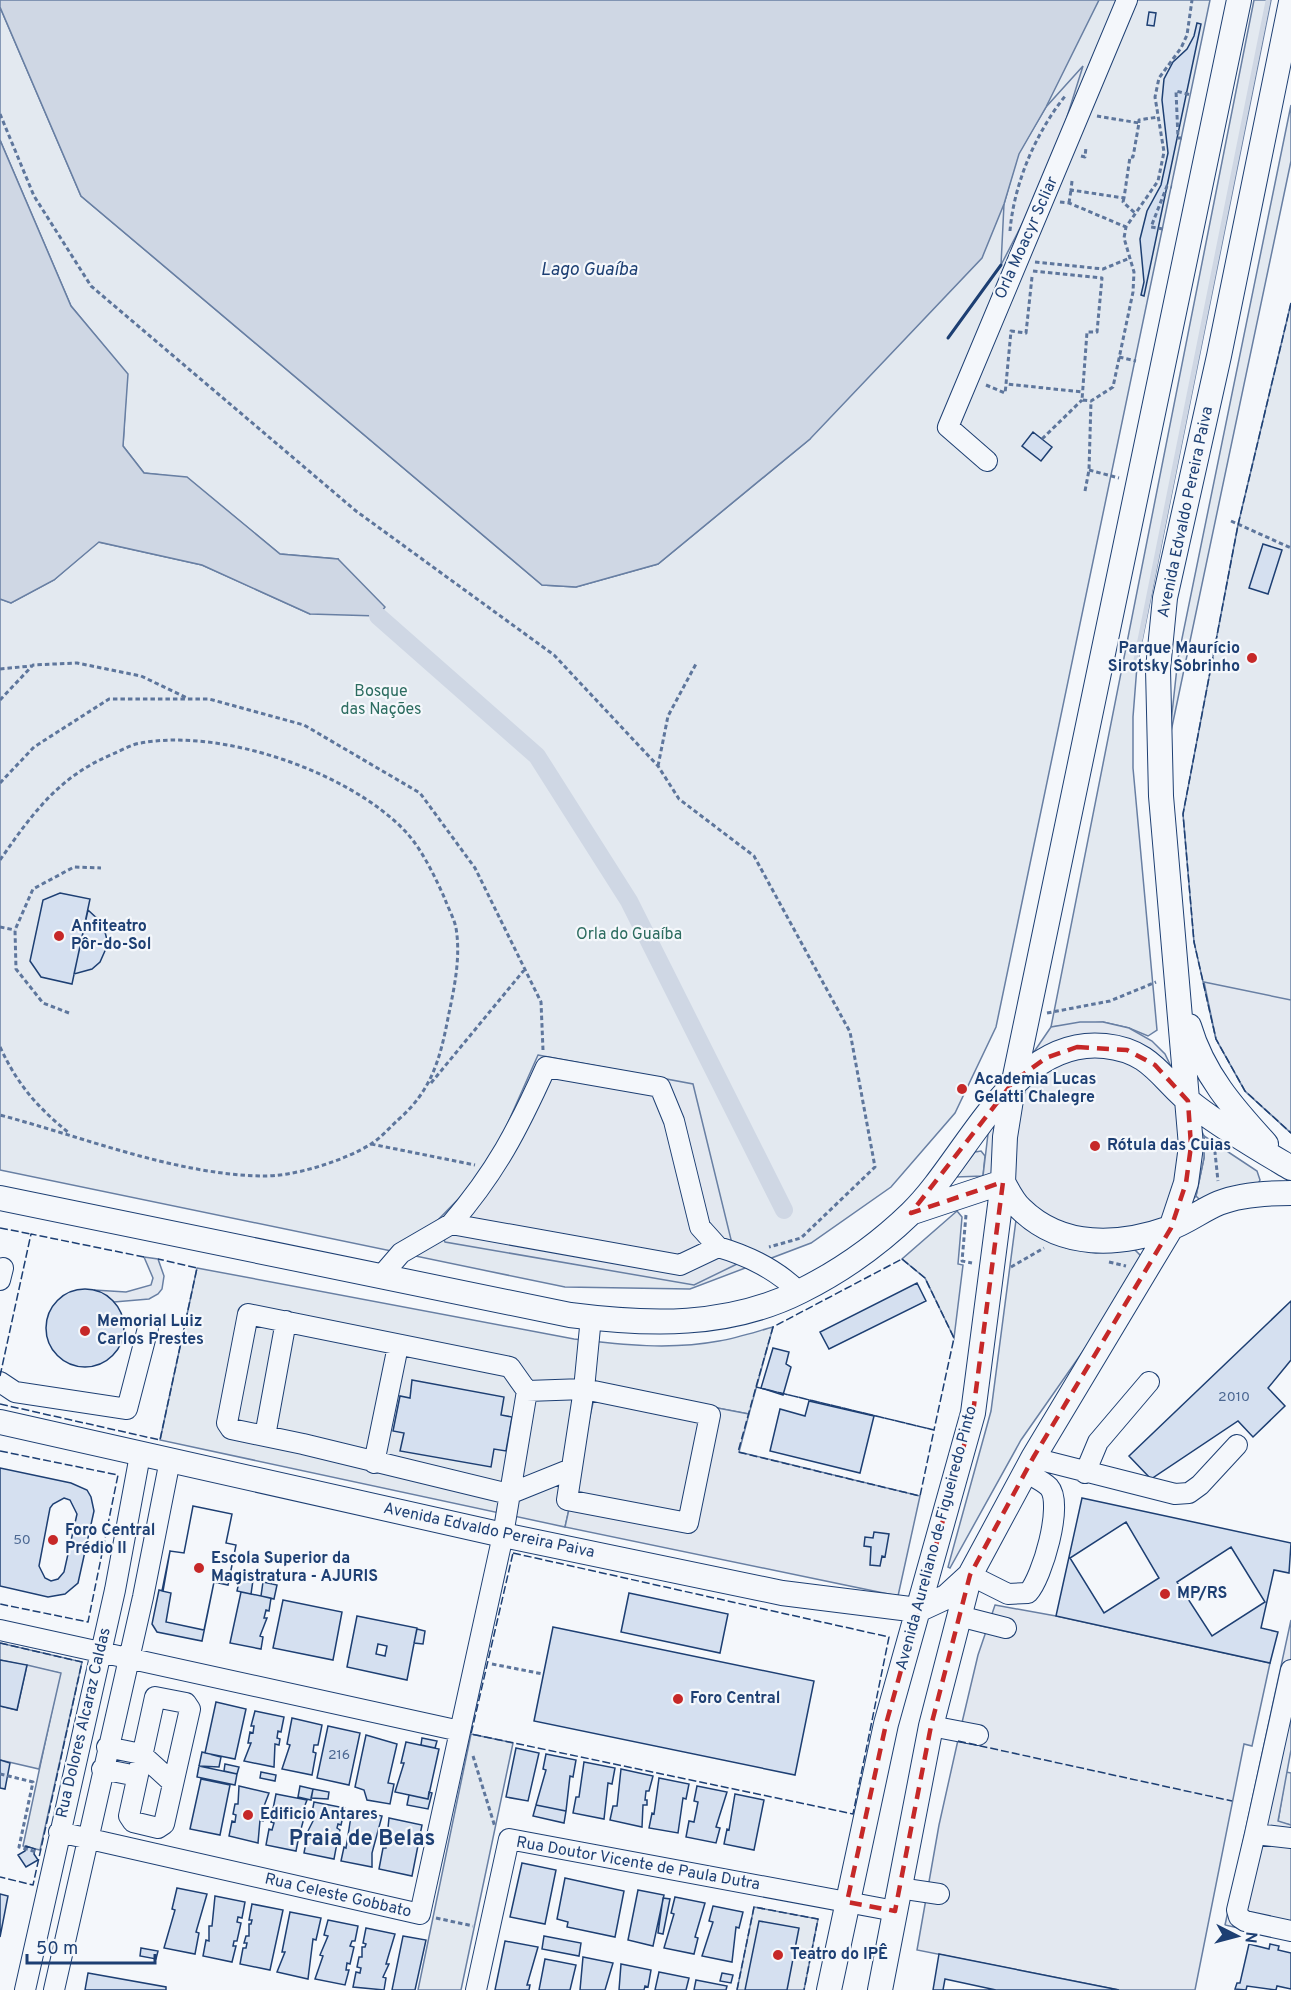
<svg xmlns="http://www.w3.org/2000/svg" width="1291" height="1990" viewBox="0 0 1291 1990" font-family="Overpass,sans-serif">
	<rect width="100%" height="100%" fill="#f4f7fb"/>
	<!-- green -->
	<path fill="#e3e9f0" stroke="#687fa3" stroke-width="1.5" d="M1030,0H1210L996,1027L955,1113L891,1187L811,1243L690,1289L565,1287L0,1170V599L11,603L54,580L98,542L202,565L310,614L338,559L280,554L187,478L144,473L123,446L127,374L71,306L0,140V7L81,196L542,585L576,587L658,564L810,439Z
		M1254,0H1271L1137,666L1133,717V768L1157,1030L1148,1036L1129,1028L1103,1022L1051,1027Z
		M1291,105V161L1169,741L1178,658Z
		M1291,303V1133L1245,1091L1216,1039L1194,942L1183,814L1238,525Z
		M1204,1136L1257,1171L1260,1180L1258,1184L1200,1200L1196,1196L1204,1158Z
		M981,1151L985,1156L983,1176L956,1177L975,1152Z
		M957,1211L962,1217L958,1264L963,1265L954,1338L925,1278L902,1259Z
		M1016,1220L1135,1250L1141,1256L1109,1314L1021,1440L950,1568L948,1567L991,1411Z
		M197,1268L574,1339C622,1345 671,1350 719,1341C737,1338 755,1332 773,1327L749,1414L597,1385L565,1527L160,1440Z
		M0,1643L82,1662L40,1850L23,1846L60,1673L0,1660Z
		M471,1734L513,1743L461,1990H418Z
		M1286,1772L1291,1773V1825L1278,1822Z
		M754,1907L818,1919L804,1990H737Z"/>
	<!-- parking -->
	<path fill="#e3e8f0" stroke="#687fa3" stroke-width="1.5" d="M1083,66L1051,168L1001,265L1004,204L1018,154L1046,107Z
		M1204,982L1291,1000V1133L1245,1091L1216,1039Z
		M1080,1022H1103L1129,1028L1152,1041L1165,1054L1204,1136V1158L1196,1196L1171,1228L1129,1249L1096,1253L1067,1248L1039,1237L1016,1220L983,1176L988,1134L1014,1081L1051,1027Z
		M538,1055L693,1084L737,1264L694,1285L445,1242L437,1221L470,1187L499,1143Z
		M144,1257L158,1259L164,1276L162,1289L158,1294L149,1299L114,1302L94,1290L126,1292L151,1285L153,1278Z
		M597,1385L749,1414L739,1452L920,1496L898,1596L565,1527Z
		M995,1605L1056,1616L1270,1663L1252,1746L1244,1744L1195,1990H1119L917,1950L939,1825L960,1731L978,1655Z
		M1291,1620V1750L1278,1821L1291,1825V1940L1225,1925Z
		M27,1665L61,1673L39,1769L0,1760V1706L17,1710Z"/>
	<!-- water -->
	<path fill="#cfd7e4" stroke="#687fa3" stroke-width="1.5" d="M0,0H1099L1046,107L1019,154L1004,204L982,258L810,439L658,564L576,587L542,585L81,196L0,7Z
		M0,140L71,306L128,374L123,446L144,473L187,477L280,554L338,559L385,607L378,616L310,614L202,565L99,542L54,580L11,603L0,599Z"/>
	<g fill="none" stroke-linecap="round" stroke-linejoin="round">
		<!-- stream -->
		<path stroke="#cfd7e4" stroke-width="5" d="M1135,665L1268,1"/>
		<!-- canal -->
		<path stroke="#cfd7e4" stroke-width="18" d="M378,616L537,756L629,901L784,1210"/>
	</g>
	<!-- building -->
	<path fill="#d5e0f0" stroke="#1d3f73" stroke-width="1.5" fill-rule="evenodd" d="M1149,12L1156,13L1154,26L1147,25Z
		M1197,23L1201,24L1144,296L1141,295L1144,282L1140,239L1147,211L1161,185L1168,153L1162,100L1164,79L1173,62L1187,49L1194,36Z
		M1033,432L1052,447L1041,461L1022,446Z
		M1263,544L1282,550L1268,594L1249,588Z
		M60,893L90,899L72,984L41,977L30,961L43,900Z
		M88,910L103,924L108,944L100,962L92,969L74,974Z
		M917,1283L926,1301L829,1349L820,1332Z
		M46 1328a39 39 0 1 1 78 0a39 39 0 1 1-78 0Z
		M1291,1301V1360L1268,1388L1285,1406L1253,1437L1238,1421L1151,1479L1129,1456Z
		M773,1348L789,1352L786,1364L791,1367L783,1395L761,1388Z
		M412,1380L504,1397L501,1415L512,1417L506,1451L494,1449L491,1467L400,1451L404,1433L393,1431L400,1396L410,1398Z
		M809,1401L874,1416L860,1473L770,1451L780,1409L805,1416Z
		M0,1468L71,1483L87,1490L91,1497L94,1511L78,1583L65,1594L48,1597L0,1586ZM64,1498L70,1500L77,1514L64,1572L58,1579L51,1581L45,1578L39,1566L50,1508L53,1504Z
		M1082,1498L1291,1543L1289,1573L1274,1570L1261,1628L1278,1632L1270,1663L1056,1616Z
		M193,1506L232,1514L226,1543L236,1545L228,1585L214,1582L204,1630L166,1622L171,1593L162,1591L170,1551L184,1553Z
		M193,1506L232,1514L226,1543L236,1545L228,1585L214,1582L202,1641L157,1632L152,1624L159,1590L163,1591L170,1551L184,1553Z
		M1126,1522L1159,1578L1104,1613L1070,1558Z
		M874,1532L889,1534L885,1557L882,1556L880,1566L870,1565L871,1547L864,1546L865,1537L873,1538Z
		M1231,1547L1265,1602L1212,1636L1177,1582Z
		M240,1577L253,1580L251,1594L237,1591Z
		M263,1582L277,1585L274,1599L261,1596Z
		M241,1592L271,1598L269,1611L266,1610L264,1618H267L260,1636L263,1637L261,1649L230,1643Z
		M629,1593L728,1614L720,1653L621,1632Z
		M283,1600L342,1612L333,1660L273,1648Z
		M357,1616L417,1628L407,1680L347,1667ZM378,1644L387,1646L385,1656L376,1654Z
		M553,1627L814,1681L795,1775L534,1721Z
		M417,1629L425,1631L423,1644L414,1643Z
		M0,1660L27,1665L17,1710L0,1706Z
		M216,1702L246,1709L235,1759L205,1753Z
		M255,1711L284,1717L281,1732L278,1731L277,1738L280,1739L279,1745L275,1744L274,1767L244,1761L251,1743H248L250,1732L253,1733L254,1726H251Z
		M292,1718L322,1725L318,1745H314L313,1752L316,1753L312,1775L282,1769L290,1745L287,1744Z
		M328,1726L360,1733L349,1785L317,1778Z
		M366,1735L397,1744L388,1783L394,1784L390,1804L367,1800L364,1790L355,1787Z
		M422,1738L437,1741L435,1748L421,1745Z
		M406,1742L439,1749L428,1799L395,1792L404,1763H401Z
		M516,1748L539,1753L528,1801L506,1797Z
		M202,1752L221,1757L219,1767L199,1766Z
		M546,1754L576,1760L573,1777L570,1776L566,1811L536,1805L546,1770L543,1769Z
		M0,1760L10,1763L5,1789L0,1788Z
		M584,1762L615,1768L612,1784L608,1783L604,1819L573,1813L576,1797H579Z
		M225,1764L239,1767L237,1774L224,1771Z
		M199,1766L237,1774L235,1785L197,1777Z
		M621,1769L653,1776L649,1791H646L645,1800H647V1805H643L642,1827L610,1820L613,1806H617Z
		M261,1772L276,1775L275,1781L260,1778Z
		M659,1778L689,1784L686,1799L683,1798L678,1833L649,1828L652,1813L654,1814Z
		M201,1779L230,1785L220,1835L190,1829Z
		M239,1786L269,1793L261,1814L264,1815L263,1821L260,1820L258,1843L229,1836L232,1821L235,1822L236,1815L233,1814L235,1804H238Z
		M300,1786L313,1789L311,1800L298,1797Z
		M697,1786L727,1792L716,1827L720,1828L716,1843L686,1837L689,1821L694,1822L698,1802L694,1801Z
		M313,1789L329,1792L328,1799L311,1798Z
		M429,1792L432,1793L428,1809L407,1805L409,1795L428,1799Z
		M276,1794L307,1800L300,1818H304L301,1829L298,1828L296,1835L299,1836L296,1851L266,1845L269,1829L272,1830L274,1823L271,1822L276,1810L273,1809Z
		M735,1794L764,1800L754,1850L724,1844L727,1829L729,1830Z
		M314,1802L345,1808L341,1825L338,1824L337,1828L340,1830L335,1842L337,1843L334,1859L304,1853L307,1837L310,1838L308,1831L314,1819L311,1818Z
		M536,1805L566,1811L564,1823L533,1816Z
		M352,1810L382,1816L372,1853V1867L341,1861L344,1847L346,1848Z
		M389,1818L422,1825L412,1876L379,1869L383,1848H386Z
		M26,1846L35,1849L34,1854L38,1860L26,1867L18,1855L25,1851Z
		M522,1863L556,1870L545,1924L510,1917Z
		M565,1878L624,1891L615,1937L567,1927L568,1922L557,1919Z
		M177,1888L207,1894L196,1932L199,1933L195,1954L164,1948L175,1910L172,1909Z
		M638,1890L664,1895L653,1946L628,1940Z
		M0,1894L8,1896L0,1937Z
		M215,1896L245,1902L242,1918L238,1917L237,1922L241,1923L237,1941H234L233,1946H236L232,1962L203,1956L206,1940L209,1941V1926H212Z
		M675,1897L705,1903L695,1937L698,1938L694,1954L664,1948L674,1914L671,1913Z
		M663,1898L670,1899L663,1934L658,1933Z
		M252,1904L283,1910L270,1970L240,1964L243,1948H246L247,1943H244L246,1936H249V1924H251L252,1920H249Z
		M713,1906L743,1912L739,1928L736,1927L732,1962L702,1956L713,1922L709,1921Z
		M290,1912L321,1918L316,1940L313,1939L308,1979L277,1972L285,1952H282Z
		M328,1920L358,1926L355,1941H352L350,1946L354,1947L350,1964L347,1963L346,1970H349L345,1985L315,1979L323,1956L320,1955L328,1936L324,1935Z
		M759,1921L799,1928L787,1990H745Z
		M366,1928L395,1934L386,1964H389L383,1977L386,1978L384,1990L353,1987L356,1972L360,1973L361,1968L357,1967L359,1957H362V1947H365L366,1944L363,1943Z
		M403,1936L426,1940L415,1990H392Z
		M544,1936L581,1943L579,1956L542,1949Z
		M505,1941L538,1947L527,1985H530L529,1990H495Z
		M1249,1944L1269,1949L1270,1944L1279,1946L1278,1950L1291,1953V1989L1277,1986L1276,1990L1247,1986L1246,1990L1235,1989L1237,1983H1240Z
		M141,1948L158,1951L156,1959L140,1956Z
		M939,1954L1119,1990H933Z
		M583,1957L613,1963L605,1990H580Z
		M545,1959L576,1965L570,1990H539Z
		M621,1964L651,1970L648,1987L645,1986L644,1990H619Z
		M659,1972L689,1978L686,1990H655Z
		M88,1973L166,1987V1990H85Z
		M722,1973L733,1975L731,1983L720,1981Z
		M945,1979L996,1990H943Z
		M696,1980L727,1986L726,1990H694Z"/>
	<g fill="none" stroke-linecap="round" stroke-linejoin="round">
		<!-- minor casing -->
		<g stroke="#1d3f73" stroke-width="22">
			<path id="minor" d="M987,461L948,427L1127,0
				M718,1247L700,1227L674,1121L660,1087L546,1067C518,1129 496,1172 451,1224L680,1265L718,1247C749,1256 776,1269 799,1292
				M382,1275L401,1253L451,1224
				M0,1280L3,1268
				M0,1382L15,1392L127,1409L148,1328
				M584,1389L710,1415L688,1523L567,1500Z
				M527,1391L584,1389L591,1317
				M265,1436L286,1321
				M1033,1458L1175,1494L1189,1493L1200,1485L1237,1445
				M374,1463L398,1346
				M1085,1473L1098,1442L1149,1382
				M970,1575L1008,1594L1028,1593C1042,1578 1064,1504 1049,1487C1043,1481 1032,1476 1025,1472
				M959,1616L1006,1628
				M0,1630L460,1731
				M1291,1670L1255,1834L1291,1838
				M155,1697L186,1703L190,1709L164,1824L158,1828L133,1822L129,1816Z
				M931,1726L978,1735
				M107,1747L141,1754L173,1783
				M102,1769L137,1776
				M59,1832L420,1914L503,1535L527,1391L510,1367L248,1314L227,1423L231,1429L303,1444L509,1494L571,1469
				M1255,1834L1237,1910L1239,1917L1245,1921L1291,1931
				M899,1888L939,1894
				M25,1990L115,1590L140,1455
				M54,1990L143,1597L170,1460
				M476,1990L509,1839L895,1911"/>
		</g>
		<!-- major casing -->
		<g stroke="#1d3f73" stroke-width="26">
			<path id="major" d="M1189,1026C1203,1074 1233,1108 1266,1144
				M0,1198L570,1315C648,1325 728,1328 801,1291C841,1271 879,1244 911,1213C967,1159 1013,1036 1105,1046C1154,1051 1162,1082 1196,1107C1226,1130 1259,1149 1291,1168
				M913,1212L1003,1182C1008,1191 1013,1202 1021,1209C1062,1249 1119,1246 1170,1228C1187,1222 1202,1210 1219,1203C1239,1195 1269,1193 1291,1193
				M0,1422L503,1535L782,1593L918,1610L946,1597L970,1575
				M829,1990L886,1724L973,1413L1003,1182L1005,1137L1014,1081L1239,0
				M880,1990L931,1726L970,1575L1033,1458L1171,1228L1186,1183L1191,1146L1161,796L1158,669L1165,598L1219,356L1291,2"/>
		</g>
		<!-- path -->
		<path stroke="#5e769c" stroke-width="3" stroke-dasharray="4.5 3" stroke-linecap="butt" d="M0,114L34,196L91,286L356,511L554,655L658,766L679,799L754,856L850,1032L875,1167L801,1238L769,1247
			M1139,123V120L1158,117
			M1182,138H1178L1176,91L1191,95
			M1081,156L1085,157L1086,147
			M1072,181L1071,190L1124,198L1130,157H1133L1139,123L1097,116
			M1124,198L1123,202L1136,214
			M1060,202L1069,203L1126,227
			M1069,203L1071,190
			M1163,229L1151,227L1167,186L1172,187
			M1010,231C1014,183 1036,132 1066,95
			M1035,262L1103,269L1130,258
			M1033,271L1102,278L1097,332H1087L1082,400L1091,401L1113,387L1133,292L1134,272L1124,238L1126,227L1158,181L1164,152L1155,97L1159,78L1181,48L1187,35L1192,0
			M1032,277L1026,333L1011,331L1006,384L1083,392
			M1119,357L1136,361
			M986,385L1005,393L1006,385
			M1042,439L1082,400
			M1089,470L1119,478
			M1085,491L1089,470L1091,401
			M1231,521L1291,548
			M0,669L31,666
			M0,700L33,665L77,663L141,676L187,698
			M658,766L668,716L697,662
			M0,783L34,747L109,699H209L304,725L420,793L475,868L541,1002L543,1050
			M0,860C32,814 59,776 113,754C122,750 132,744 141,743C222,728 349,772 405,831C422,849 435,877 445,899C448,908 454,918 456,928C461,958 454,989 448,1018C440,1060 431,1091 398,1120C390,1127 381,1138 371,1144C344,1161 293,1177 261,1176C174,1174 83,1137 0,1115
			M0,927L15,930
			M69,1013L43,1003L16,969L15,930L33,889L74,867L101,868
			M1047,1013L1110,1001L1156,982
			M0,1047C18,1085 36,1106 69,1133
			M431,1083L525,969
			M1214,1143L1218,1181
			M371,1144L475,1165
			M966,1215L962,1261L972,1263
			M1109,1262L1126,1266
			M1011,1267L1044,1248
			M492,1664L543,1674
			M473,1756L495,1827
			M0,1774L33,1782L19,1847L37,1852
			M436,1918L473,1926"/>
		<!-- minor -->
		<use href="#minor" stroke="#f4f7fb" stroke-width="20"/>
		<!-- major -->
		<use href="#major" stroke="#f4f7fb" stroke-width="24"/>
		<!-- fence -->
		<path stroke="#1d3f73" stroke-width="1.5" stroke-dasharray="8 3" stroke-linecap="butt" d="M1291,303L1238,525L1183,814L1194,942L1216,1039L1245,1091L1291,1133
			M0,1228L31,1234
			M902,1259L925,1278L954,1338L934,1430L756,1387L773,1327Z
			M0,1376L31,1234L144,1257
			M756,1387L934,1430L920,1496L738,1452Z
			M0,1404L160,1440L197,1268L158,1259
			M0,1451L118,1475L88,1622L0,1604
			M513,1553L889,1637L853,1814L471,1734Z
			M0,1643L82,1662L33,1885L0,1877
			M958,1741L1232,1801
			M737,1990L754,1907L818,1919L804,1990"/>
		<!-- wall -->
		<path stroke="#1d3f73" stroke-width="3" d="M948,338L1001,265"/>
	</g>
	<!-- marked area -->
	<path fill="none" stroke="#c62828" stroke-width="4.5" stroke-dasharray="12 8" stroke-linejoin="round" d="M1077,1047L1127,1050L1155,1065L1188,1101L1191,1146L1186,1183L1171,1228L1033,1458L970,1575L931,1726L895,1911L847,1902L886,1724L973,1413L1003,1182L911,1213L1014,1081L1046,1058Z"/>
	<!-- markers -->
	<g fill="#c62828" stroke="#f4f7fb" stroke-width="2">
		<circle cx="1252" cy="658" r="6"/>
		<circle cx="59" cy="936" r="6"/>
		<circle cx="962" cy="1089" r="6"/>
		<circle cx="1095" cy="1146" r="6"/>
		<circle cx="85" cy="1331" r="6"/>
		<circle cx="53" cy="1540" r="6"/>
		<circle cx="199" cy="1568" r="6"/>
		<circle cx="1165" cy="1594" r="6"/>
		<circle cx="678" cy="1699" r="6"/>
		<circle cx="248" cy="1815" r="6"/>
		<circle cx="778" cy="1955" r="6"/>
	</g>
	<g text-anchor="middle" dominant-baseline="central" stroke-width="4.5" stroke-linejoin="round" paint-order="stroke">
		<!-- number labels -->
		<g font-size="14" fill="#4b6792">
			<text x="1234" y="1397">2010</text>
			<text x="22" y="1540">50</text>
			<text x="339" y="1755">216</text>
		</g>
		<!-- street labels -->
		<g font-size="16" fill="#1d3f73" stroke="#f4f7fb">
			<text transform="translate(1027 238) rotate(-66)">Orla Moacyr Scliar</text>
			<text transform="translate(1186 512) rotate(-78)">Avenida Edvaldo Pereira Paiva</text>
			<text transform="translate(489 1531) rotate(12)">Avenida Edvaldo Pereira Paiva</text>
			<text transform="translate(937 1538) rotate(-75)">Avenida Aureliano de Figueiredo Pinto</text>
			<text transform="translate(84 1723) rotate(-77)">Rua Dolores Alcaraz Caldas</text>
			<text transform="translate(638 1864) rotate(10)">Rua Doutor Vicente de Paula Dutra</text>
			<text transform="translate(338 1896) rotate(13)">Rua Celeste Gobbato</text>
		</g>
		<!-- poi labels -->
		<g font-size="16" font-weight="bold" fill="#1d3f73" stroke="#f4f7fb" text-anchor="start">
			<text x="1240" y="649" text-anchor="end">Parque Maurício<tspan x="1240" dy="18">Sirotsky Sobrinho</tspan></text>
			<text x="71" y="927">Anfiteatro<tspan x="71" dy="18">Pôr-do-Sol</tspan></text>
			<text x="974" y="1080">Academia Lucas<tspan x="974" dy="18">Gelatti Chalegre</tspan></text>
			<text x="1107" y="1146">Rótula das Cuias</text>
			<text x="97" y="1322">Memorial Luiz<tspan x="97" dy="18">Carlos Prestes</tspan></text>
			<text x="65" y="1531">Foro Central<tspan x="65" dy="18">Prédio II</tspan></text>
			<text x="211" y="1559">Escola Superior da<tspan x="211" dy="18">Magistratura - AJURIS</tspan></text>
			<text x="1177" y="1594">MP/RS</text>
			<text x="690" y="1699">Foro Central</text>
			<text x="260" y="1815">Edificio Antares</text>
			<text x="790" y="1955">Teatro do IPÊ</text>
		</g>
		<!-- park labels -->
		<g font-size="16" fill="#2c6c60" stroke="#f4f7fb">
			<text x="381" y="692">Bosque<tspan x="381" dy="18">das Nações</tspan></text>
			<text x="629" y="935">Orla do Guaíba</text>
		</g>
		<!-- water labels -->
		<g font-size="18" font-style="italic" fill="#1d3f73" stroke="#f4f7fb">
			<text x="589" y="270">Lago Guaíba</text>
		</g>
		<!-- district labels -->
		<g font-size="22" font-weight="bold" fill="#1d3f73" stroke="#f4f7fb">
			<text x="362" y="1839">Praia de Belas</text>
		</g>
	</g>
	<!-- north arrow -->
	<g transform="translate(1237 1936) rotate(96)" stroke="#f4f7fb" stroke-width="4.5" paint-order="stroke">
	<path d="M0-4.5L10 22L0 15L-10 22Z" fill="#1d3f73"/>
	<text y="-9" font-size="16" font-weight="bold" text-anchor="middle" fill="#1d3f73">N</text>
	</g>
	<!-- scale -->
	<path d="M27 1954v9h128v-9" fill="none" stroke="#1d3f73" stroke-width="3"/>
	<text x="36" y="1954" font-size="18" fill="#1d3f73" stroke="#f4f7fb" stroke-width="4.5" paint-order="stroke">50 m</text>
</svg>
